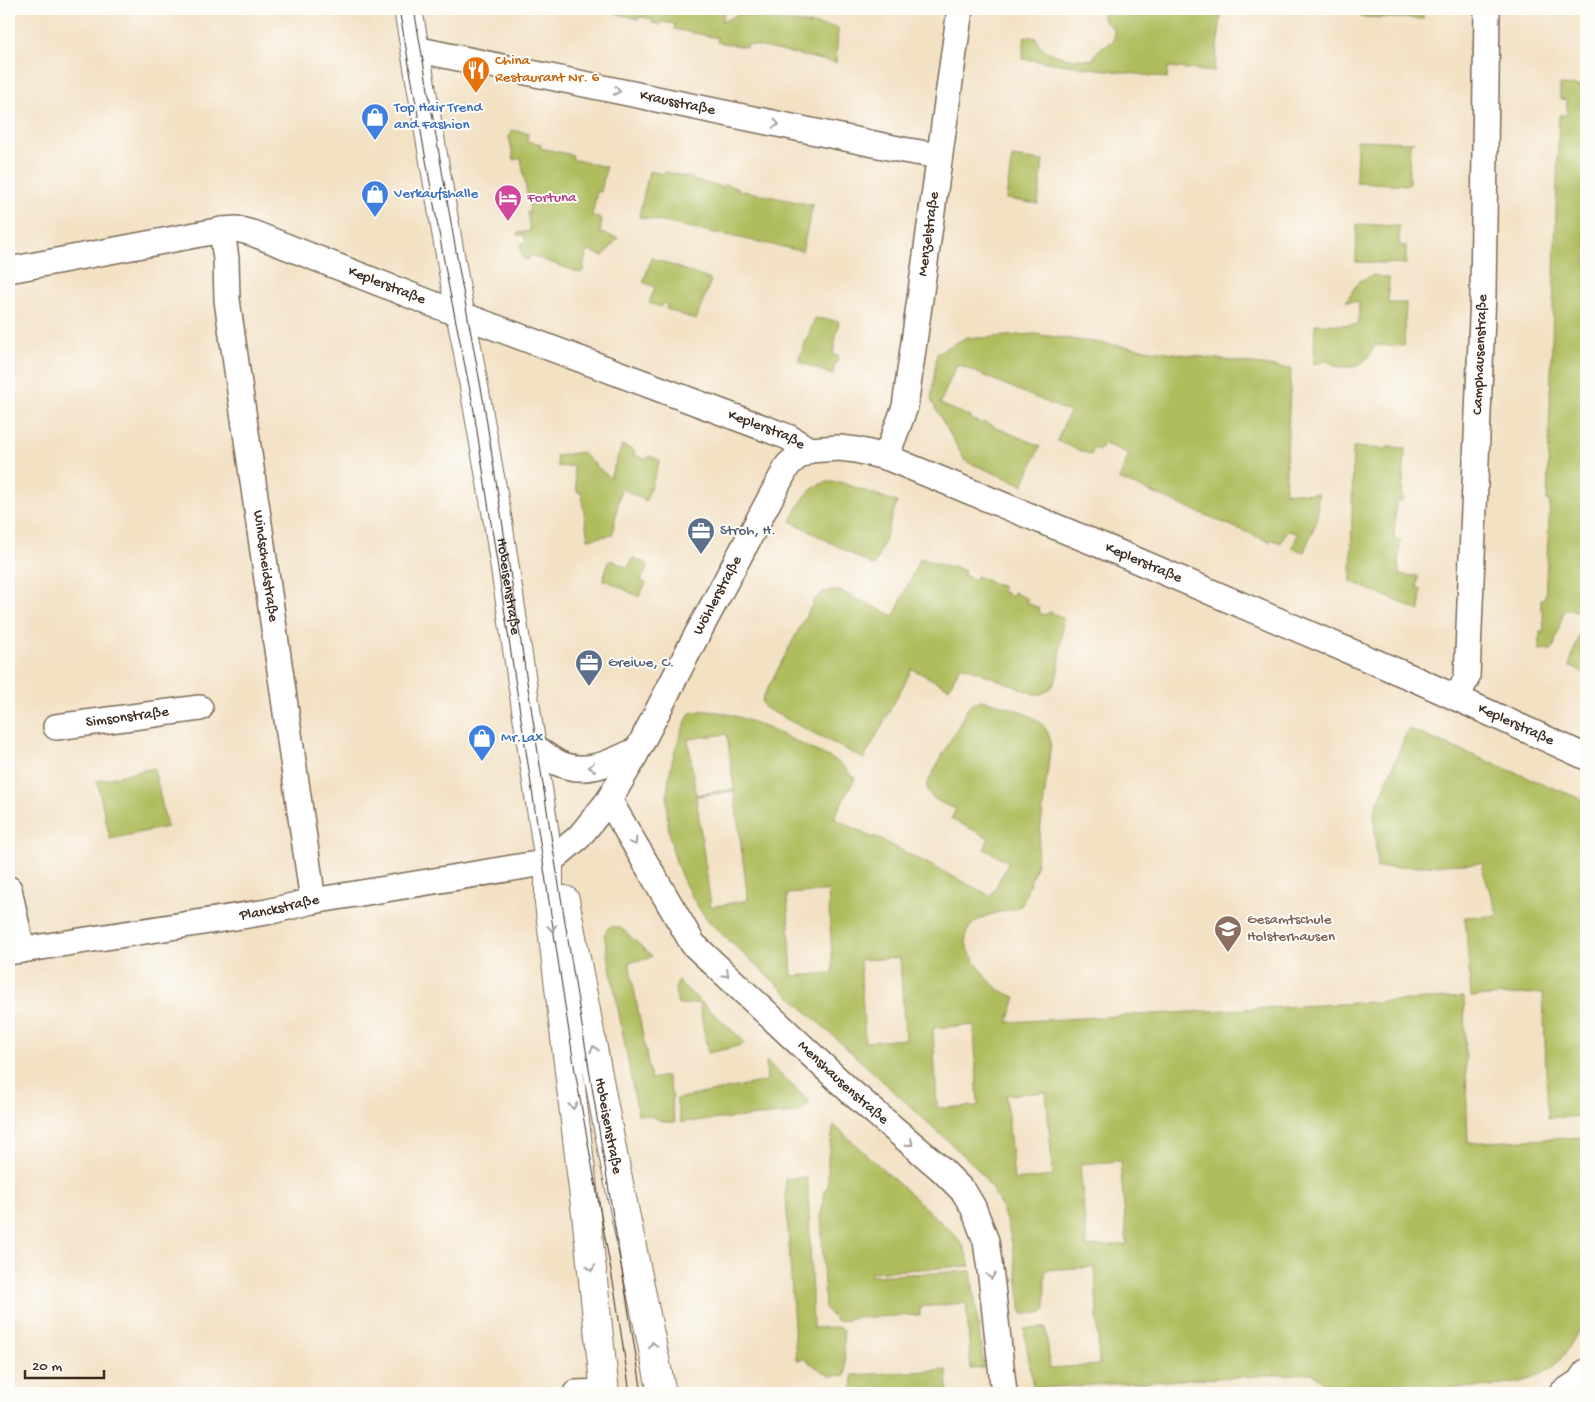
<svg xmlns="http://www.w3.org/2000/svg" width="1595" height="1402" viewBox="0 0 1595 1402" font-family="'Gochi Hand',sans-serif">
	<rect width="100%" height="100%" fill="#fdfcf7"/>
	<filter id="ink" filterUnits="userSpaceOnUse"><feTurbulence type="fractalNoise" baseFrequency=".02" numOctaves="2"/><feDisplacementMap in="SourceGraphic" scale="10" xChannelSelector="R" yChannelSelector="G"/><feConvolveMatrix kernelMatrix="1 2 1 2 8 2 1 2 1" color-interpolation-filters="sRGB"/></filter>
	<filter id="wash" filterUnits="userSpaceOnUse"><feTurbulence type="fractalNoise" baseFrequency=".0096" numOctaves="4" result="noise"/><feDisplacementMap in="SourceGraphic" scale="20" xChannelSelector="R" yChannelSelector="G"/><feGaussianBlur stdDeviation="1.12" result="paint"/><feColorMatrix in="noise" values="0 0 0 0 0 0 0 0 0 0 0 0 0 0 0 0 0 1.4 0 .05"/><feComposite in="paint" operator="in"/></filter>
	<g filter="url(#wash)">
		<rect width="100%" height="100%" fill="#f3e1c4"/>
		<!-- green -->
		<path fill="#b0bd5f" stroke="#76743e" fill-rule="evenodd" d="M619,9H725L722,22L739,14L838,28L836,63L748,44L746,47L717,42L718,38L674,29L675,24L662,22L661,25L652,23V19L640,17L639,19L617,14Z
			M1100,9H1222L1214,72L1168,67L1167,78L1022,59L1025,36L1036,38C1045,59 1071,58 1091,60C1095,57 1098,49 1102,47C1111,42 1117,42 1113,28L1104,21Z
			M1362,9H1423V19L1361,17Z
			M1560,85L1586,86V611L1564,610L1554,646L1551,650H1539L1540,632H1544L1543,612L1541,611V599L1545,598L1550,501H1547L1559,115H1567V100L1560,99Z
			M511,130L528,133L527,141L541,144L540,148L573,155L572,159L606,167L601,192L597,191L592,216L602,219L600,233L618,238L603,256L588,251L584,262V270L580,273L530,255L528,260L523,259L520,244L526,242L524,235L518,236V233L530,231L527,212H530L521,158L514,160L509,137Z
			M1357,140L1414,142H1410L1409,185L1356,182Z
			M1012,157L1043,161L1038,204L1006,199Z
			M649,171L664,174L665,172L692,178V180L723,187L724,184L738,188V190L813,205L802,251L639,217Z
			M1357,224L1399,226V245L1406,246V264L1356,262Z
			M652,258L711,280L696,320L666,309L667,305L663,303L661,307L649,303L655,287L643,282Z
			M1373,275L1389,278L1388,303H1406L1404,346L1375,345C1369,359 1360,369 1342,367C1327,366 1333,356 1314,365L1315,324L1358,325L1359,302L1346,301L1359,281Z
			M815,318L839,321L833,355L838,356L837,363H835L833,375L798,361Z
			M1034,334L1291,369L1285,492L1318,494L1317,520L1304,552L1292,548L1298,534L1287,530L1281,543L1271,539L1270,542L1119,479L1129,454L1103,443L1100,450L1094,448L1091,455L1057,441L1069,412L957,364L940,404L971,417V419L982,424L983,422L1040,446L1023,485L965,461L931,400L937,353L967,337L980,338Z
			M622,445L635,451L634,455L647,460L649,456L660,460L646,501L621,488L612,535L588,539L581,492H577L573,466L558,467L556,456L581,452L610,478Z
			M1353,447L1387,449L1388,447L1405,448L1402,501H1396L1394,539L1400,540L1399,575L1418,576L1417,587L1421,589L1420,611L1352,582L1351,583Z
			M827,482H840L897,502C890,522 884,545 874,566L791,521C800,503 807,487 827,482Z
			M633,558L646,563L648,567L641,581L646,583L639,597L606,580L603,581L608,562L610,563L611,560L628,568Z
			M920,558L951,568L953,566L965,571L964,575L974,580L976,576L1003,587L1001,591L1012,596L1013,592L1028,599L1026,602L1039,608L1040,613L1044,615L1051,612L1063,618C1061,633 1061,672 1054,684C1050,691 1042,695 1034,694L961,665L949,688L912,669L864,759L765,708L762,702L763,697L815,599L825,591H840L894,616Z
			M1580,632L1586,633V674L1569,666Z
			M980,700C996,702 1027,712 1040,722C1046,728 1049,734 1051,742L1036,866L1022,905C1015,910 1008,910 1000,912C968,920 955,934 976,963C989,981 994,990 1016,997L1008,1022L1464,997L1468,1143L1586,1137V1312C1578,1333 1566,1359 1547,1371C1537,1377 1526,1381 1515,1383C1479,1389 1438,1388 1401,1390C1381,1391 1357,1395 1337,1392C1324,1390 1322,1376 1310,1373L1036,1388L1033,1387L1024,1329L1046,1328L1050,1368L1099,1365L1095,1267L1045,1270V1311L1039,1313L1022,1314C1014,1256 1014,1208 972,1163L711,924C660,863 654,783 690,713C721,702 783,735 811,749C822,754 835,759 845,767L848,772L855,778L834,818L873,838L874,836L991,896L1009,862L984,849L989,838L951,819L956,809C945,804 925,799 927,784L969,706ZM727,734L734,789L696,795L688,739ZM734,791L748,900L711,907L696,796ZM828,891L833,973L792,976L787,894ZM900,958L905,1039L865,1042L860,960ZM974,1025L978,1106L937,1108L933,1028ZM1046,1092L1053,1176L1014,1180L1006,1095ZM1120,1161L1127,1244L1087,1247L1080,1164Z
			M1408,729L1586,801V1116L1548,1118L1543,993L1471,997L1465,917L1498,916L1482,868L1483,863L1377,868L1374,813Z
			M154,768L167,827L110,839L97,781Z
			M609,927H618L622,929L652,956L647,959L629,962L651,1079L667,1076L673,1099L671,1100L675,1122C658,1124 654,1113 638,1115L604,934Z
			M678,981L745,1042L742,1045L708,1053L699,1003L678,1005L675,989Z
			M766,1061L810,1102L799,1113L681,1122L676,1099L767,1081Z
			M834,1125L954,1234L964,1247L970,1266L871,1272V1276L971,1271L984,1368L971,1369L966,1303L920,1307V1315L849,1318V1320L836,1321L825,1308L821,1216L825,1189L828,1188V1157Z
			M806,1177L808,1183L813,1328L839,1327L843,1330L846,1375L830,1376L804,1359L796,1360L785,1179Z
			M947,1370L948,1393H852L853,1375Z"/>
	</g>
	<g filter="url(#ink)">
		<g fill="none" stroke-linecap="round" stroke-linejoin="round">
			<!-- street casing -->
			<g stroke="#7b6a58" stroke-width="28">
				<g id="street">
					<path id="s1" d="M415,49L903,150L939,156"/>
					<path id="s2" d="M222,230L226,259L227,300L313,901"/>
					<path id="s3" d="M9,270L222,230L237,229L252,233L425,301L788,437L809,450L839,448L856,450L886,457L1110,549L1415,679L1586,757"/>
					<path id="s4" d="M886,457L905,407L960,9"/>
					<path id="s5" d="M1457,698L1467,677L1468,652L1483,294L1487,9"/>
					<path id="s6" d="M56,727L200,708"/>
					<path d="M531,746C541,751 549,758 558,763C586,776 612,762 637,750"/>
					<path id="s7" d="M609,800L693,944L850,1091L941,1169L964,1192L973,1207L986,1241L991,1277L1004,1393"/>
					<path d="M9,889L22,950"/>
					<path id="s8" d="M9,952L267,912L313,901L549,862L579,837L609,800L631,763L691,646L788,465L796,458L809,450"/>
					<path d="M576,1393L604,1392"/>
					<path d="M1562,1393L1579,1382L1586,1372"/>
				</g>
			</g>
			<!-- secondary casing -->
			<g stroke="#7b6a58" stroke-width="30">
				<g id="secondary">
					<path id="s9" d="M408,9L460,313L467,347L498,522L549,862V903L586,1214L605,1393"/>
					<path id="s10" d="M565,900L613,1154L662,1393"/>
				</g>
			</g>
			<!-- street -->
			<use href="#street" stroke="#fff" stroke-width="25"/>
			<!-- secondary -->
			<use href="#secondary" stroke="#fff" stroke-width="28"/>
			<!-- tram -->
			<path stroke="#3b2a1e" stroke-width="1" d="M399,9L448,283L473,405L575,1071L615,1293L630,1393
				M414,9L461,280L484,404L551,836L642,1393"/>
		</g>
		<!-- one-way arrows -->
		<defs><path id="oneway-chevron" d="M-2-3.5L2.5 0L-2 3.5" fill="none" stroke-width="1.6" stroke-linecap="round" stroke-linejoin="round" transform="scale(1.25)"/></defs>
		<g stroke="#a79f9a">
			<use href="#oneway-chevron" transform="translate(617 91) rotate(12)"/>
			<use href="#oneway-chevron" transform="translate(776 124) rotate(12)"/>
			<use href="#oneway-chevron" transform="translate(592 767) rotate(174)"/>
			<use href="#oneway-chevron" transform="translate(634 842) rotate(59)"/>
			<use href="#oneway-chevron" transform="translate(552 928) rotate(84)"/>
			<use href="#oneway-chevron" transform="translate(726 974) rotate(42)"/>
			<use href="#oneway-chevron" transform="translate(594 1049) rotate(-101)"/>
			<use href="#oneway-chevron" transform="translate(573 1106) rotate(83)"/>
			<use href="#oneway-chevron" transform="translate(910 1143) rotate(41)"/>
			<use href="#oneway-chevron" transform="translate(591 1268) rotate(84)"/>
			<use href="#oneway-chevron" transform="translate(991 1276) rotate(82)"/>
			<use href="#oneway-chevron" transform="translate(653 1345) rotate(-101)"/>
		</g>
	</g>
	<!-- icons -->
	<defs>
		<g id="restaurant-pin" transform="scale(1.4375)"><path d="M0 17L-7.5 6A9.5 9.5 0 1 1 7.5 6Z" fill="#e8710a" stroke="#fdfcf7"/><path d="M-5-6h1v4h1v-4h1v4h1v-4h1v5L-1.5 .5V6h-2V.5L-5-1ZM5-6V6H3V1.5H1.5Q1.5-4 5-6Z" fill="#fff"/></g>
		<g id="shop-pin" transform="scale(1.4375)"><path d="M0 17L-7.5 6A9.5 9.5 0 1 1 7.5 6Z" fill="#3f7fe0" stroke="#fdfcf7"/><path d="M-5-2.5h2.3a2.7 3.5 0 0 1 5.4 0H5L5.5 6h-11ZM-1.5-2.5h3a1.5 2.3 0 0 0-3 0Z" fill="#fff"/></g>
		<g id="hotel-pin" transform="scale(1.4375)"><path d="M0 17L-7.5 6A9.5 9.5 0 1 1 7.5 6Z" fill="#d1479c" stroke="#fdfcf7"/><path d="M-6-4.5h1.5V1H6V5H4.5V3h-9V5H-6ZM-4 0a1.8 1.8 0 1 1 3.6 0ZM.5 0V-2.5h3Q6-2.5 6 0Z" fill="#fff"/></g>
		<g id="office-pin" transform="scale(1.4375)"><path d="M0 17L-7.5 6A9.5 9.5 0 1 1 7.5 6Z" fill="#5c6f8a" stroke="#fdfcf7"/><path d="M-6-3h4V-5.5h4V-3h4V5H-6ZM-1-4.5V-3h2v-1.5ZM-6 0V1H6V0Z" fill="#fff"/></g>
		<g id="school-pin" transform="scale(1.4375)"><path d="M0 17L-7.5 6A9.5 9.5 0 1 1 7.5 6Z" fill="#8d6e63" stroke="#fdfcf7"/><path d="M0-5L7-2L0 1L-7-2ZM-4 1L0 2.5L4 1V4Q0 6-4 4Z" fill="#fff"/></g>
	</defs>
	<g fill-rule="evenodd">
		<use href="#restaurant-pin" x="476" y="70"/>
		<use href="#shop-pin" x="375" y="117"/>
		<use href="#shop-pin" x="375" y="194"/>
		<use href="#hotel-pin" x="508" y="198"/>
		<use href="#office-pin" x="701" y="531"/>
		<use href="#office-pin" x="589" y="663"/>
		<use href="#shop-pin" x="482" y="738"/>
		<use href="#school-pin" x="1228" y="929"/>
	</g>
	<g text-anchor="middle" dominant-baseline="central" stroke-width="4" stroke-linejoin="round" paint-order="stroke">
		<!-- food labels -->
		<g font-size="15" fill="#c56008" stroke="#fdfcf7" text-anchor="start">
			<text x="495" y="61">China<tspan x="495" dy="17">Restaurant Nr. 6</tspan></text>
		</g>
		<!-- street labels -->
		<g font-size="15" fill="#3b2a1e" stroke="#fdfcf7">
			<text stroke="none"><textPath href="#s1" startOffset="268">Krausstraße</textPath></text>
			<text stroke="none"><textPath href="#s4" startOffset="228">Menzelstraße</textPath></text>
			<text stroke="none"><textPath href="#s3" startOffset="392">Keplerstraße</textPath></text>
			<text stroke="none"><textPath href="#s5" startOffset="346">Camphausenstraße</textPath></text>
			<text stroke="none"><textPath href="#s3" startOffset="798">Keplerstraße</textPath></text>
			<text stroke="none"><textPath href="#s3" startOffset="1202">Keplerstraße</textPath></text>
			<text stroke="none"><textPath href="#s2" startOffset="339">Windscheidstraße</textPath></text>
			<text stroke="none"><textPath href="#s9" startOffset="586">Hobeisenstraße</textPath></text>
			<text stroke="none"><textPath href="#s8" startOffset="866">Wöhlerstraße</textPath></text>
			<text stroke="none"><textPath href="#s6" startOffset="72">Simsonstraße</textPath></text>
			<text stroke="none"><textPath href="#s3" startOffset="1608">Keplerstraße</textPath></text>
			<text stroke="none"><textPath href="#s8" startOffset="274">Planckstraße</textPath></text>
			<text stroke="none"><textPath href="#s7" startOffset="371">Menshausenstraße</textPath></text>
			<text stroke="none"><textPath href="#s10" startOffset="230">Hobeisenstraße</textPath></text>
		</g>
		<!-- shop labels -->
		<g font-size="15" fill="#366cbe" stroke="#fdfcf7" text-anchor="start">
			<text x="394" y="108">Top Hair Trend<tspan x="394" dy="17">and Fashion</tspan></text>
			<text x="394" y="194">Verkaufshalle</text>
			<text x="501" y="738">Mr.Lax</text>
		</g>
		<!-- hotel labels -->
		<g font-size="15" fill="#b23c85" stroke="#fdfcf7" text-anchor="start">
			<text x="527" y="198">Fortuna</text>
		</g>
		<!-- service labels -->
		<g font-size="15" fill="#4e5e75" stroke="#fdfcf7" text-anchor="start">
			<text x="720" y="531">Stroh, H.</text>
			<text x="608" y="663">Greiwe, C.</text>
		</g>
		<!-- education labels -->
		<g font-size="15" fill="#785e54" stroke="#fdfcf7" text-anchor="start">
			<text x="1247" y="920">Gesamtschule<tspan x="1247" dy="17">Holsterhausen</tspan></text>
		</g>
	</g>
	<!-- margin -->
	<rect width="1595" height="1402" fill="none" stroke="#fdfcf7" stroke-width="30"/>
	<!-- scale -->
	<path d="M25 1370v8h79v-8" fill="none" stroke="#3b2a1e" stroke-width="2.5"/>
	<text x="32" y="1370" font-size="15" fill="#3b2a1e" stroke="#fdfcf7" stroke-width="4" paint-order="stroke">20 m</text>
</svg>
